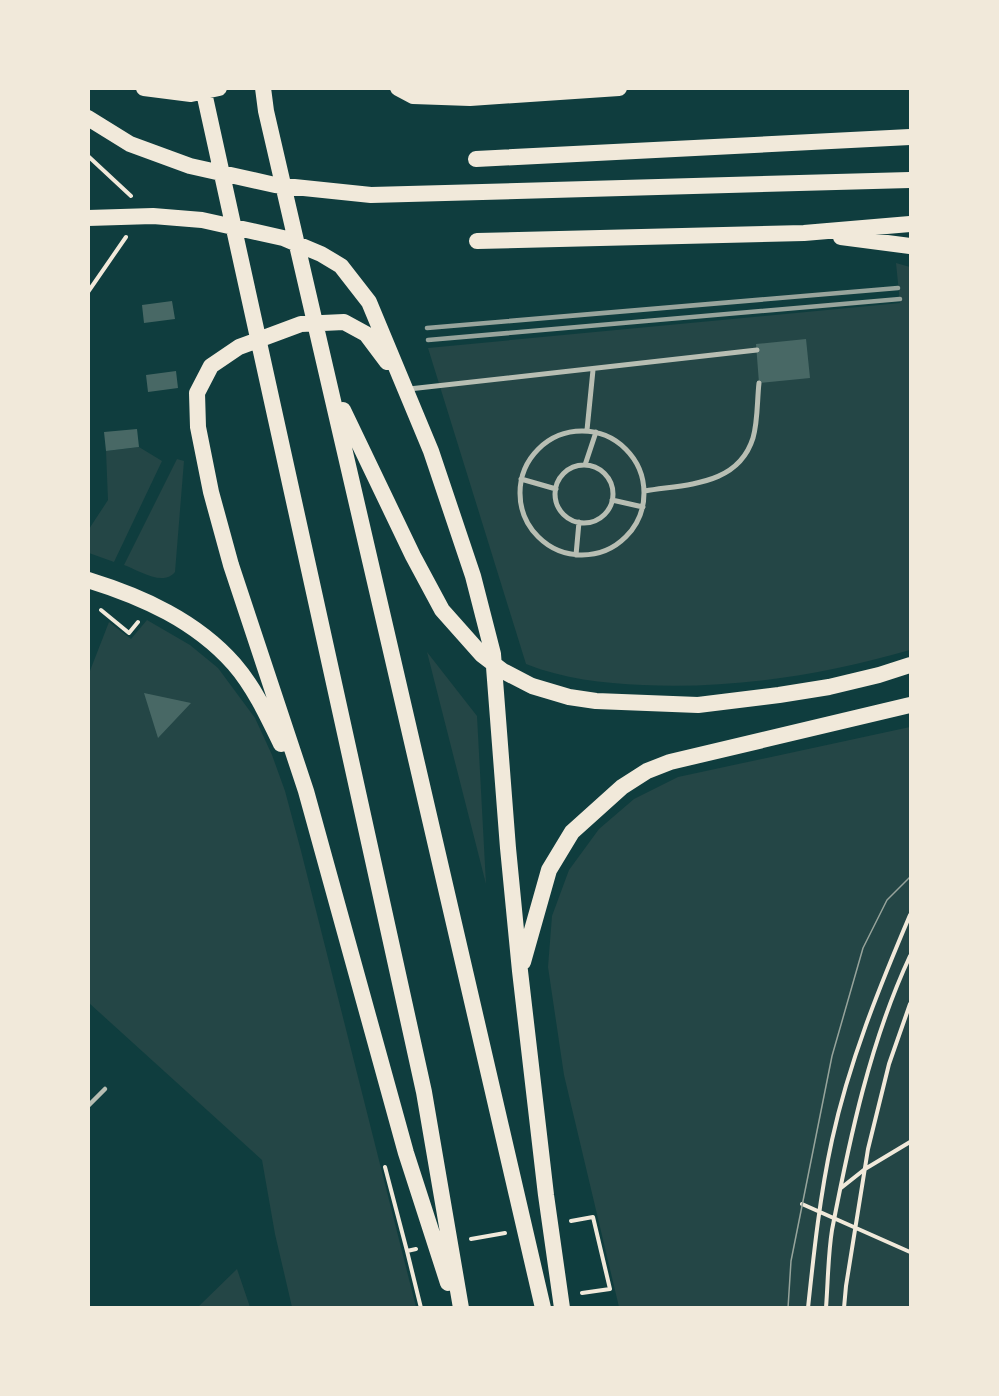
<svg xmlns="http://www.w3.org/2000/svg" width="999" height="1396" viewBox="0 0 999 1396" font-family="'Public Sans',sans-serif">
	<rect width="100%" height="100%" fill="#0f3d3e"/>
	<!-- green -->
	<path fill="#244646" d="M896,263L910,267V650C823,675 734,689 643,685C602,683 564,679 526,664L428,348L900,303Z
		M139,447L162,461L114,562L89,553V529L108,500L106,451Z
		M177,459L184,461L175,572C163,587 138,570 124,565Z
		M147,620L190,645L218,668L255,718L272,755L285,791L301,851L416,1307H292L275,1234L262,1160L89,1003L88,676L109,622L131,639Z
		M427,652L477,716L486,884Z
		M910,727V1307H619L564,1075L548,967L552,916L569,870L599,829L634,799L678,777Z
		M237,1269L250,1307H198Z"/>
	<!-- building -->
	<path fill="#486865" d="M172,301L175,319L144,323L142,305Z
		M806,339L810,378L759,383L756,344Z
		M176,371L178,388L148,392L146,375Z
		M137,429L139,447L106,451L104,432Z
		M144,693L191,703L158,738Z"/>
	<g fill="none" stroke-linecap="round" stroke-linejoin="round">
		<!-- path -->
		<path stroke="#f1e9da" stroke-width="4" d="M88,156L131,196
			M88,292L126,237
			M101,610L129,633L138,622
			M385,1167L407,1251
			M841,1188L865,1169L910,1142
			M802,1204L910,1252
			M571,1221L593,1217L610,1289L582,1293
			M471,1239L505,1233
			M416,1249L407,1251L421,1308
			M808,1308C814,1251 820,1195 832,1140C849,1062 879,988 910,915
			M826,1308C828,1282 828,1255 832,1230C850,1137 870,1042 910,956
			M844,1308L846,1286L868,1149L889,1064L910,1004"/>
		<!-- service -->
		<path stroke="#b8beb3" stroke-width="4.5" d="M88,1106L105,1089"/>
		<!-- pedestrian -->
		<path stroke="#b8beb3" stroke-width="5" d="M409,389L757,350
			M587,430L593,370
			M520 493a62 62 0 1 1 124 0a62 62 0 1 1-124 0Z
			M585,465L596,432
			M555 494a29 29 0 1 1 58 0a29 29 0 1 1-58 0Z
			M521,479L556,489
			M645,491C686,484 738,486 753,438C758,421 757,400 759,383
			M612,500L643,507
			M576,555L579,522"/>
		<!-- trunk -->
		<path stroke="#f1e9da" stroke-width="16" d="M144,88L191,94L219,88
			M203,88L424,1092L461,1308
			M263,88L266,111L543,1308
			M398,88L413,96L470,98L619,88
			M88,118L130,144L190,166L275,185L371,195L910,180
			M476,159L910,137
			M88,218L153,216L202,220L283,238L321,254L341,266L369,302L431,451L473,576L493,654L508,848L520,971L546,1195L562,1308
			M841,237L910,246
			M477,241L804,233L910,224
			M387,362L366,334L344,322L301,324L239,347L211,366L197,393L198,427L211,492L231,565L306,791L406,1153L448,1283
			M343,410L413,556L442,610L482,655L503,671L532,686L569,697L596,701L698,705L779,695L829,687L879,675L910,665
			M88,580C143,597 196,621 234,664C254,687 268,717 281,744
			M523,962L549,870L572,832L622,787L647,771L670,762L910,705"/>
		<!-- tram -->
		<path stroke="#97a49c" stroke-width="1.5" d="M788,1308L791,1261L832,1056L863,948L887,900L910,877"/>
		<!-- rail -->
		<path stroke="#97a49c" stroke-width="4.5" d="M427,328L898,288
			M428,340L900,299"/>
	</g>
	<!-- border -->
	<rect width="999" height="1396" fill="none" stroke="#f1e9da" stroke-width="180"/>
</svg>
